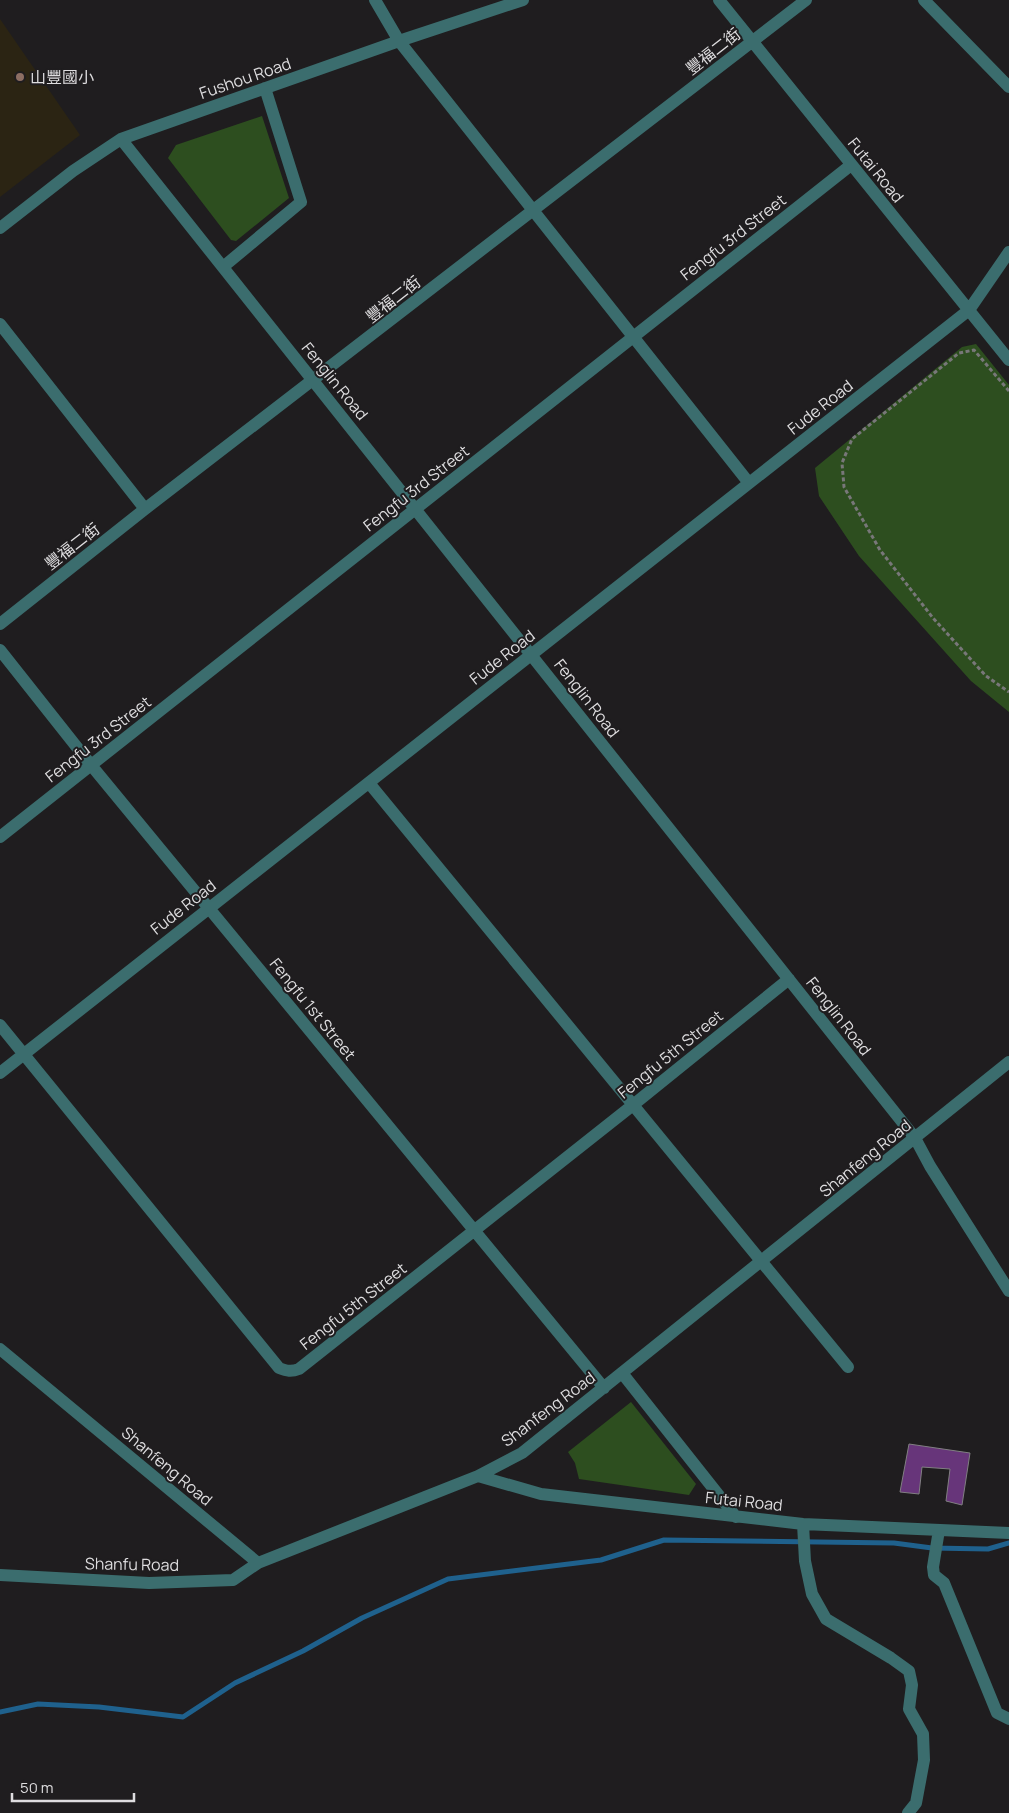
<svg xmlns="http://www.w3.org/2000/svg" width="1009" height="1813" viewBox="0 0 1009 1813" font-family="Manrope,'Noto Sans TC',sans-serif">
	<rect width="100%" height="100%" fill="#1f1d1f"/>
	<!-- education -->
	<path fill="#2b2413" d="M0,19L80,135L0,197Z"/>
	<!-- green -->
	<path fill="#2d4e1f" d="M262,116L289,198L236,241L231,240L168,158L176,145Z
		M976,344L1009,385V712L971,681L859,556L819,496L815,468L962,347Z
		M631,1402L696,1484L689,1495L579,1479L575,1463L568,1452Z"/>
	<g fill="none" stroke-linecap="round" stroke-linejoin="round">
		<!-- stream -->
		<path stroke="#1f618d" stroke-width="5" d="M0,1712L38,1704L99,1707L183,1717L235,1683L303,1651L362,1618L448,1579L601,1560L664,1540L894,1543L932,1548L988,1549L1009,1543"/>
	</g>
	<!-- building -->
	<path fill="#67357a" stroke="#817f82" d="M909,1444L970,1453L962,1505L946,1501L950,1469L922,1467L919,1494L900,1492Z"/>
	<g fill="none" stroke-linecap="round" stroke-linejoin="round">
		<!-- path -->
		<path stroke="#787779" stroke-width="3" stroke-dasharray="4 2.5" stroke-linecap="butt" d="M1009,391L974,350L959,353L852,439L842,463L844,487L880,550L933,618L986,676L1009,692"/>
		<!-- minor -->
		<path stroke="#3b6d6e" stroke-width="12" d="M375,0L399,41L749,483
			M719,0L1009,360
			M924,0L1009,87
			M121,139L915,1138L930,1166L1009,1291
			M0,228L73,171L121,139L399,41L523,0
			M223,267L301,202L265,88
			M0,324L145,509
			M0,624L145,509L806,0
			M0,650L91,765L604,1388
			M369,783L848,1367
			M0,837L851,165
			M0,1025L279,1368C287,1371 291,1372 299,1369L633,1105L789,979
			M0,1073L969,310L1009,252
			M0,1349L258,1563
			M622,1373L736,1517
			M478,1476L541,1494L803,1524L1009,1533
			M803,1524L805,1561L812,1594L826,1619L891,1658L909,1671L912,1685L909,1709L923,1734L924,1760L916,1803L908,1813
			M939,1530L933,1567L934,1575L944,1583L997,1713L1009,1719
			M0,1575L149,1583L233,1580L258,1563L478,1476L522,1453L1009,1062"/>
	</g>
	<!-- markers -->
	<circle fill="#8d6e63" stroke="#1f1d1f" stroke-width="2" cx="20" cy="77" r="5"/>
	<g text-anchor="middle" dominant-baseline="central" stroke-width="4" stroke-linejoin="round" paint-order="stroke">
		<!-- street labels -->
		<g font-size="16" fill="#dedddf" stroke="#1f1d1f">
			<text transform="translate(713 51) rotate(-38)">豐福二街</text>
			<text transform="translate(245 78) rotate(-19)">Fushou Road</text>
			<text transform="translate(876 170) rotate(51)">Futai Road</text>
			<text transform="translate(733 237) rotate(-38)">Fengfu 3rd Street</text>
			<text transform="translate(393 299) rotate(-38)">豐福二街</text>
			<text transform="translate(335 381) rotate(51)">Fenglin Road</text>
			<text transform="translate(820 407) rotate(-38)">Fude Road</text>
			<text transform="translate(416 488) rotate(-38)">Fengfu 3rd Street</text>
			<text transform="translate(72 546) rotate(-38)">豐福二街</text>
			<text transform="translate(502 657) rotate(-38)">Fude Road</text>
			<text transform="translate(587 698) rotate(52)">Fenglin Road</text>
			<text transform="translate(98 739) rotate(-38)">Fengfu 3rd Street</text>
			<text transform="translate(183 907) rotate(-38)">Fude Road</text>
			<text transform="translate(313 1009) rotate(51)">Fengfu 1st Street</text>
			<text transform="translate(839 1016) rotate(52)">Fenglin Road</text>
			<text transform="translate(670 1054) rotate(-39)">Fengfu 5th Street</text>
			<text transform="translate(865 1158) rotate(-39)">Shanfeng Road</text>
			<text transform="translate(353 1306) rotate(-38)">Fengfu 5th Street</text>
			<text transform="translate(548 1409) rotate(-37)">Shanfeng Road</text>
			<text transform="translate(167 1466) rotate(40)">Shanfeng Road</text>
			<text transform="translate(744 1501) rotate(6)">Futai Road</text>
			<text transform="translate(132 1564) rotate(1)">Shanfu Road</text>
		</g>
		<!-- poi labels -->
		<g font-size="16" fill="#dedddf" stroke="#1f1d1f" text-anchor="start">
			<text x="30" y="77">山豐國小</text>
		</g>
	</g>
	<!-- scale -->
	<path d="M12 1793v8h122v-8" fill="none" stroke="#dedddf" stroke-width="2.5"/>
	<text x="20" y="1793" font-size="15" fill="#dedddf" stroke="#1f1d1f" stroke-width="4" paint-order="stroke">50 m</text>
</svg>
